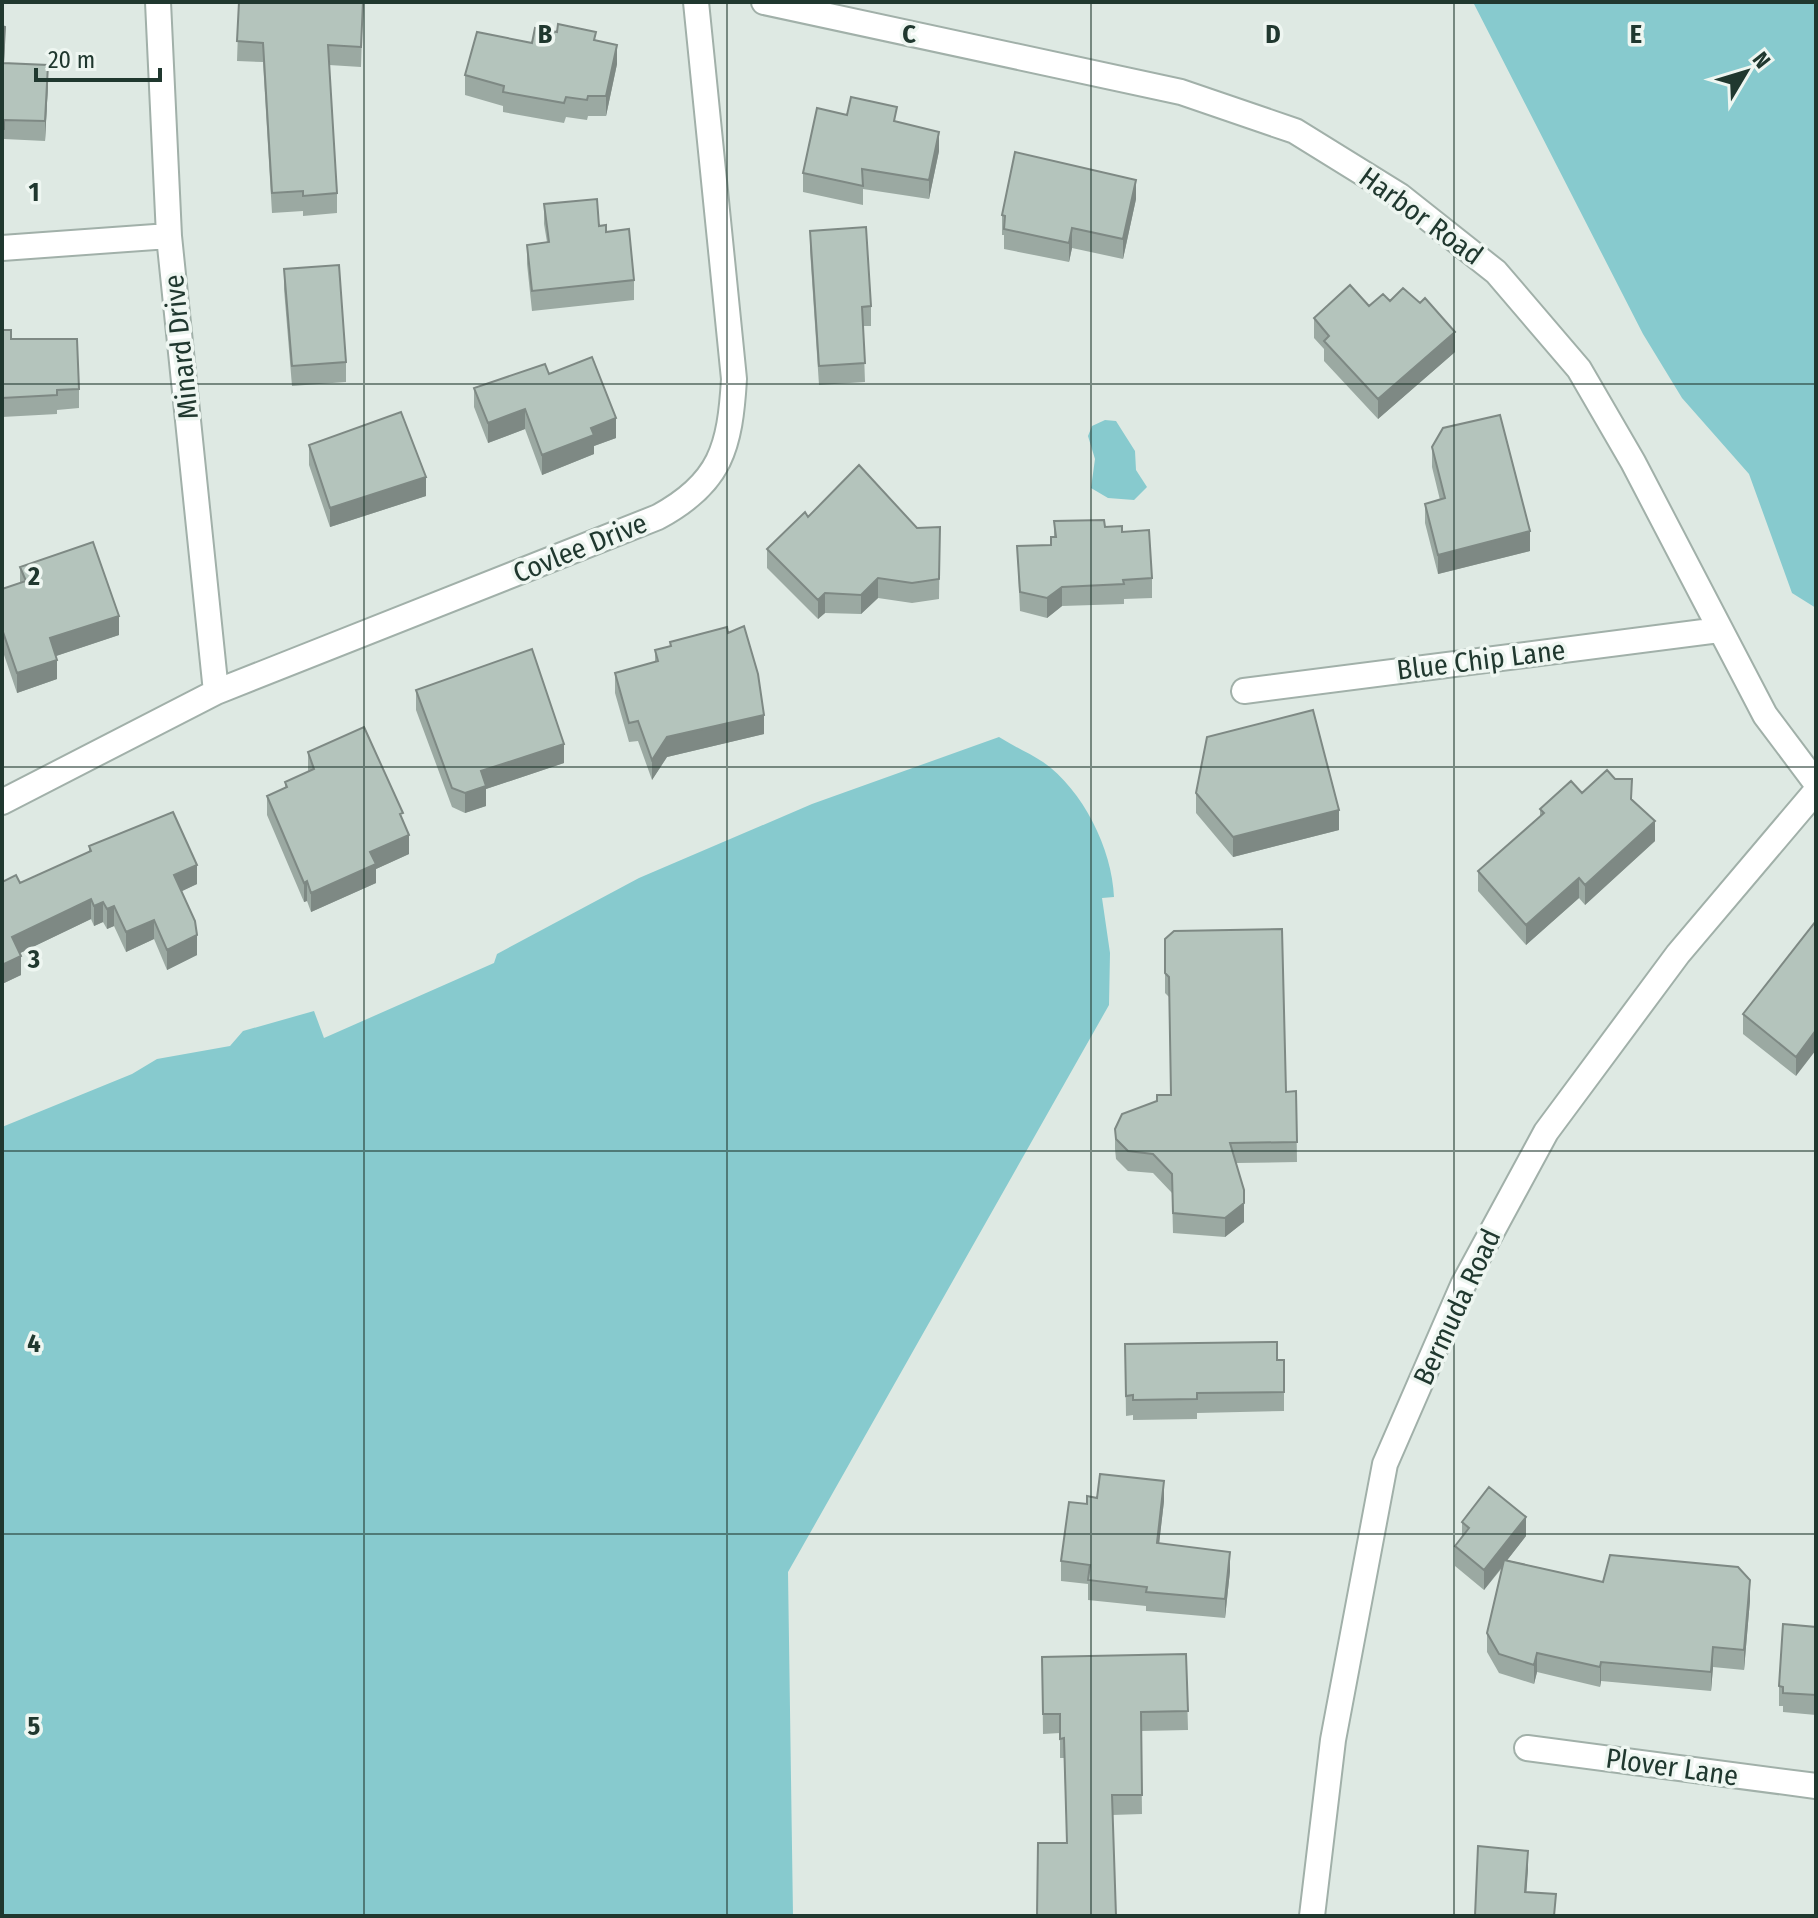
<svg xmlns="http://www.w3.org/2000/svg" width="1818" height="1918" viewBox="0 0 1818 1918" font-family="'Fira Sans Condensed',sans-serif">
	<rect width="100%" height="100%" fill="#dee9e3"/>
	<!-- water -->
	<path fill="#87cace" d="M1473,2H1816V608L1792,593L1749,474L1682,398L1643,334Z
		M1105,420L1116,421L1135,451L1136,470L1147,487L1134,500L1108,498L1091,488L1095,459L1088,436L1092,426Z
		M999,737C1013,746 1029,753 1043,762C1083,790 1112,849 1114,897L1102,898L1110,953L1109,1005L788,1572L793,1916H2V1127L132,1074L157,1059L230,1046L243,1031L314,1011L324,1038L494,963L497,954L639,878L812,804Z"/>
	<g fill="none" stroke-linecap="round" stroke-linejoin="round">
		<!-- minor casing -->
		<g stroke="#a1b0a9" stroke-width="28">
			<path id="minor" d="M158,2L169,236L216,692
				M764,2L1181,92L1295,131L1400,196L1496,272L1579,369L1633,462L1765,715L1816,783
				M2,248L169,236
				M1244,691L1719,630
				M2,802L216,692L658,517C721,483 730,447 734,379L696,2
				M1527,1748L1816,1786
				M1312,1916L1333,1740L1385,1464L1463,1285L1546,1132L1678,954L1816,791"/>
		</g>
		<!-- minor -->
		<use href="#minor" stroke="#fff" stroke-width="24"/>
	</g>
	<!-- wall -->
	<path fill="#9ba9a2" d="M239,2H363L361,67L329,65L337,193V213L303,216V211L272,213L263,62L237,61Z
		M2,26L5,46L4,63L48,84L45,141L4,139V149H2Z
		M596,40L617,64L606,116H588L587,120L566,117L564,123L503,112V106L465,95V75L532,43Z
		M847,115L897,122L939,151L929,199L863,189V205L803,192V173Z
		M1136,199L1123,259L1072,248L1069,262L1004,249V235H1002V215Z
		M544,204L599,226L606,232L634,280V300L532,311L527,264V245L547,242L544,224Z
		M810,231L871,306V326H863L865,382L819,385L810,250Z
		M284,269L346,362V382L292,386L284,289Z
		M1390,301L1420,303L1455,352L1378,419L1324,361V349L1314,338V318Z
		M2,330L11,339L79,389V408L57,410V414L2,417Z
		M549,374L616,438L594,446V454L542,475L525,429L488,443L474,407V388Z
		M309,445L426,496L330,527L309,465Z
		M1432,447L1530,551L1438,574L1425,523V504L1440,500L1432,467Z
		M808,517L917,528L940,527L939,599L912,603L878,598L861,614L825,613L818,619L767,568V549Z
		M1054,521L1105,527L1122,532L1152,578V598L1124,599V604L1062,606L1047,618L1020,611L1017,546L1051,545L1054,537Z
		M20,567L119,635L56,656L57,679L17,693L2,649V589L20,583Z
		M728,633L764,734L667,757L652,780L638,741L629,742L615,693V673L655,662V650L670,646V642Z
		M416,690L564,763L486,789V806L465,813L452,807L416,710Z
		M308,752L403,821L409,854L376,869V883L311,912L307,901L304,902L267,815V796L285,788V782L308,772Z
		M1196,793L1339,830L1233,857L1196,813Z
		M1582,793L1632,800L1655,841L1585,905L1579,898L1526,945L1478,891V871L1540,816V809Z
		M89,846L197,884L181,891L197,955L167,970L154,939L126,952L114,926L107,929L103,922L94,926L91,919L20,953L21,975L2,984L20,883L89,852Z
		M1816,921L1796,1076L1743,1034V1014Z
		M1165,939L1286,1092L1296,1091L1297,1162L1236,1163L1244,1210V1222L1225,1237L1173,1233L1172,1193L1153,1173L1128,1171L1116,1159L1115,1149V1129L1157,1101L1171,1095L1169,997L1165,993Z
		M1125,1344L1284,1360V1411L1197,1413V1419L1133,1420V1415L1126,1416Z
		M1164,1501L1159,1543L1230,1571L1225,1618L1146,1611V1606L1088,1600V1584L1061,1581V1561L1087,1504Z
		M1462,1522L1526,1536L1507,1560L1603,1582L1750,1600L1744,1670L1713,1667L1711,1691L1601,1681L1600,1687L1537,1672L1534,1684L1499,1673L1487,1652V1633L1502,1568L1484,1590L1455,1566V1546L1462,1538Z
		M1816,1627V1715L1783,1712V1706H1779V1686Z
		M1186,1654L1188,1730L1141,1731L1142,1814L1112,1815L1067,1843L1064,1758H1060V1733L1043,1734L1042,1657Z"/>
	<!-- shaded-wall -->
	<path fill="#7e8984" d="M617,45V64L606,116V96Z
		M48,65V84L45,141V121Z
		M939,132V151L929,199V180Z
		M1136,180V199L1123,259V239Z
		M1072,228V248L1069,262V243Z
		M1455,332V352L1378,419V399Z
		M525,409V429L488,443V423Z
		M616,418V438L594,446V454L542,475V455L591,428Z
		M426,477V496L330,527V508Z
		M1530,531V551L1438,574V555Z
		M878,578V598L861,614V595Z
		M1062,587V606L1047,618V598Z
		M825,593V613L818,619V600Z
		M119,616V635L50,658V638Z
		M57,660V679L17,693V673Z
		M764,715V734L667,757L652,780V760L667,737Z
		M564,744V763L486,789V806L465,813V793L481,771Z
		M1339,810V830L1233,857V837Z
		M1655,821V841L1585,905V885Z
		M409,835V854L376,869V883L311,912V893L370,852Z
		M197,865V884L174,895V875Z
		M1579,878V898L1526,945V925Z
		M307,881V901L304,902V883Z
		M91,899V919L12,957V937Z
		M103,902V922L94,926V906Z
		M114,906V926L107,929V909Z
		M154,920V939L126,952V932Z
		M197,935V955L167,970V950Z
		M21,956V975L2,984V965Z
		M1816,1030V1050L1796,1076V1057Z
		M1244,1190V1222L1225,1237V1218Z
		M1164,1481V1501L1157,1562V1543Z
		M1526,1517V1536L1484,1590V1570Z
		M1230,1552V1571L1225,1618V1599Z
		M1750,1580V1600L1744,1670V1650Z
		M1713,1647V1667L1711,1691V1672Z
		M1537,1653V1672L1534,1684V1665Z
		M1601,1662V1681L1600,1687V1667Z
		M1528,1851V1870L1525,1912V1892Z"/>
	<!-- building -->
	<path fill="#b4c4bc" stroke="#7e8984" stroke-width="2" d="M239,2H363L361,47L328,45L337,193L303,196V191L272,193L263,43L237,41Z
		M558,24L596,32L594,40L617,45L606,96H588L587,100L566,97L564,103L503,92L504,86L465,75L477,32L532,43L535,28L557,32Z
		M2,26L5,27L3,63L48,65L45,121L4,120V129H2Z
		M851,97L897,107L894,121L939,132L929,180L862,169L863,186L803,173L817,108L847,115Z
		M1015,152L1136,180L1123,239L1072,228L1069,243L1004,229L1005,216L1002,215Z
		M597,199L599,226L606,225V232L629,229L634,280L532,291L527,245L549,242L544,204Z
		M866,227L871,306L862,307L865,363L819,366L810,231Z
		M339,265L346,362L292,366L284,269Z
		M1350,285L1369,306L1383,294L1390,301L1403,288L1420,303L1425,298L1455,332L1378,399L1324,341L1329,336L1314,318Z
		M2,330H11V339H77L79,389L57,390V395L2,398Z
		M592,357L616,418L591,428L594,435L542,455L525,409L488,423L474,388L545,364L549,374Z
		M401,412L426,477L330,508L309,445Z
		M1500,415L1530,531L1438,555L1425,504L1445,498L1432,447L1443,428Z
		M859,465L917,528L940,527L939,579L912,583L878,578L861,595L825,593L818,600L767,549L805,512L808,517Z
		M1104,520L1105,527L1122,526V532L1149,530L1152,578L1123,580L1124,584L1062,587L1047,598L1020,592L1017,546L1051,545V537H1056L1054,521Z
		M93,542L119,616L50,638L57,660L17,673L2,629V589L26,581L20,567Z
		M744,626L758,674L764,715L667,737L652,760L638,721L629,723L615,673L658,661L655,650L671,646L670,642L727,627L728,633Z
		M532,649L564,744L481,771L486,786L465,793L452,788L416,690Z
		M1313,710L1339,810L1233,837L1196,793L1207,737Z
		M364,727L403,813L400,814L409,835L370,852L376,864L311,893L307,881L304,883L267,796L287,787L285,782L314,769L308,752Z
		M1607,770L1615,779H1632L1631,799L1655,821L1585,885L1579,878L1526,925L1478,871L1544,813L1540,809L1571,781L1582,793Z
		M173,812L197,865L174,875L195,921L197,935L167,950L154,920L126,932L114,906L107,909L103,902L94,906L91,899L12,937L21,956L2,965V882L16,875L20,883L91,851L89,846Z
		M1816,921V1030L1796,1057L1743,1014Z
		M1282,929L1286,1092L1296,1091L1297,1142L1230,1143L1244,1190V1203L1225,1218L1173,1213L1172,1174L1153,1154L1128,1151L1116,1139L1115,1129L1122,1114L1157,1101V1095H1171L1169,977L1165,973V939L1174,931Z
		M1277,1342V1360H1284V1392L1197,1393V1399L1133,1400V1395L1126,1396L1125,1344Z
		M1100,1474L1164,1481L1157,1543L1230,1552L1225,1599L1146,1592L1147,1587L1088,1580L1090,1565L1061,1561L1069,1502L1087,1504V1496L1097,1498Z
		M1489,1487L1526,1517L1484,1570L1455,1546L1469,1528L1462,1522Z
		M1610,1555L1738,1567L1750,1580L1744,1650L1713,1647L1711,1672L1601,1662L1600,1667L1537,1653L1534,1665L1499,1654L1487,1633L1504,1560L1603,1582Z
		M1783,1624L1816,1627V1695L1783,1693V1687L1779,1686Z
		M1186,1654L1188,1711L1141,1712L1142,1795H1112L1116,1916H1037L1038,1843H1067L1064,1738L1060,1739V1714H1043L1042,1657Z
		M1478,1846L1528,1851L1525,1892L1556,1894L1554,1916H1475Z"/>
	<!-- grid -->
	<path fill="none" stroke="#20382f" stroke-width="2" stroke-opacity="0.55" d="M364,2V1916M727,2V1916M1091,2V1916M1454,2V1916M2,384H1816M2,767H1816M2,1151H1816M2,1534H1816"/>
	<g text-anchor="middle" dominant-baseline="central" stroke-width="7" stroke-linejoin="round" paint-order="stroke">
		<!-- street labels -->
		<g font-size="28" fill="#20382f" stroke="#eef6f1">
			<text transform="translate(1421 216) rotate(36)">Harbor Road</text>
			<text transform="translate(181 347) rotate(-96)">Minard Drive</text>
			<text transform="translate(580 548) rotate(-22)">Covlee Drive</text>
			<text transform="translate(1481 660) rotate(-7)">Blue Chip Lane</text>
			<text transform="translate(1457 1307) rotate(-65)">Bermuda Road</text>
			<text transform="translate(1672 1767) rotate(8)">Plover Lane</text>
		</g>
	</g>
	<g font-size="26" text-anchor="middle" font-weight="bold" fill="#20382f" stroke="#eef6f1" stroke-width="7" stroke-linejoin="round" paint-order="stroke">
		<text x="545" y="43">B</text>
		<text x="909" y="43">C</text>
		<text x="1273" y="43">D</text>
		<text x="1636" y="43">E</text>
		<text x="34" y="201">1</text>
		<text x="34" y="585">2</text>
		<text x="34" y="968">3</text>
		<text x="34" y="1352">4</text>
		<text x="34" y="1735">5</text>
	</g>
	<!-- border -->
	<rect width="1818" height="1918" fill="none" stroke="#20382f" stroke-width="8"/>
	<!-- north arrow -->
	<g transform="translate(1746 72) rotate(52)" stroke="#eef6f1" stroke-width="6" paint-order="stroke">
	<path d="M0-6L14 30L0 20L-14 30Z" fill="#20382f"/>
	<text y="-12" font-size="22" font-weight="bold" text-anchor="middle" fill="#20382f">N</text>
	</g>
	<!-- scale -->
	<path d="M36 68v12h124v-12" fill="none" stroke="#20382f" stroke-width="4"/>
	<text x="48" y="68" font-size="24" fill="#20382f" stroke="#eef6f1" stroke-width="6" paint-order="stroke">20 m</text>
</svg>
